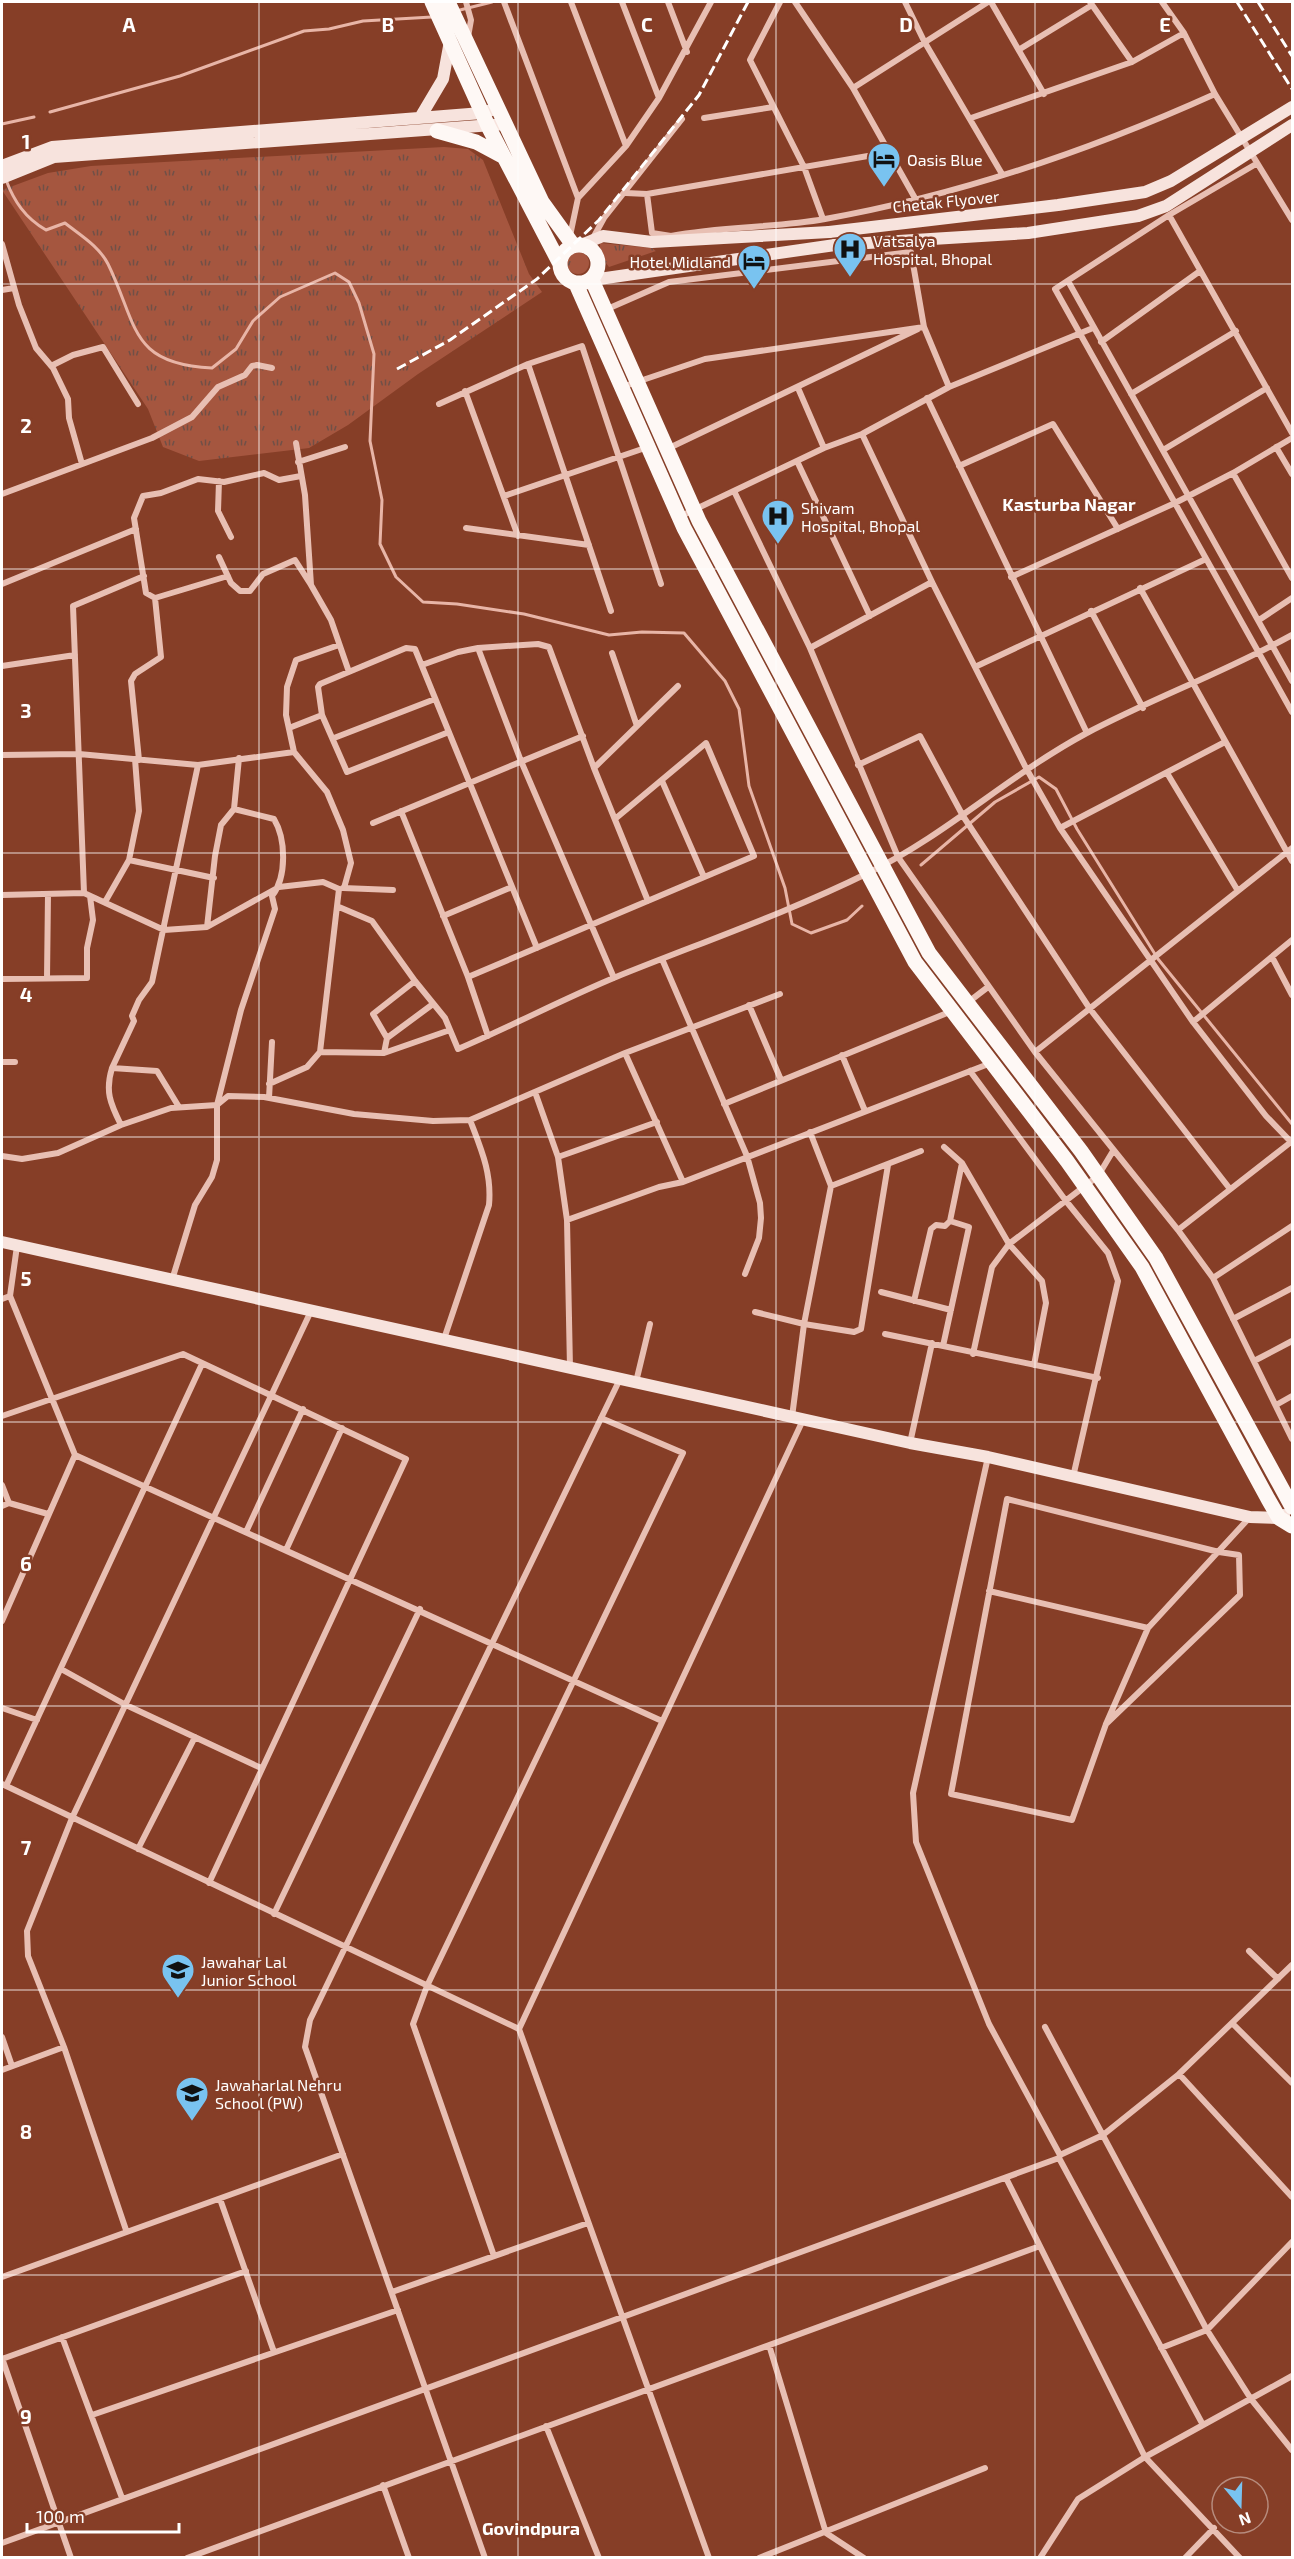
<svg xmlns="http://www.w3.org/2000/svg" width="1294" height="2559" viewBox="0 0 1294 2559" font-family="'Exo 2',sans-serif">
	<defs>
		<pattern id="grass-tufts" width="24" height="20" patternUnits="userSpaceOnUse" patternTransform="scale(1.5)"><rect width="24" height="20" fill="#a5563f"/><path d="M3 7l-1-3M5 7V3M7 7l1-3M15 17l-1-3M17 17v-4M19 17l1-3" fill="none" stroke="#705047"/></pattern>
	</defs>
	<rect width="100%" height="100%" fill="#863e27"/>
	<!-- grass -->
	<path fill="url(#grass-tufts)" d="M444,147L468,149L483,160L529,274L542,292L418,374L348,425L309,448L199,461L163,447L148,409L2,190L48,173L91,166Z
		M600,243L652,248L656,251L609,267L600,255Z
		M567 263a11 11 0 1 1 22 0a11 11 0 1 1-22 0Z"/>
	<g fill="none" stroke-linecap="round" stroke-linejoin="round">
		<!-- stream -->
		<path stroke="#e8b5a7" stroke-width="3" d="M456,11L492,2
			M50,112L180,76L304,31L329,29L363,21L432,17
			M2,124L34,117
			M6,180C14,201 25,218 46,230L65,223C80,235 99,246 108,264C138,325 129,364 212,368L236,349L253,321L280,297L335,273L349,282L359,303L374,354L370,441L382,500L380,544L396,577L423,602L457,604L524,614L609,635L642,632L684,633L725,681L739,709L749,786L785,888L792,924L811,933L847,920L862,906
			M921,865L995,802L1039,777L1056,789L1077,829L1158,959L1292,1124"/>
		<!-- street -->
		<path stroke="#e8bfb3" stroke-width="6" d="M466,2L471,20L468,37
			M504,2L578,198
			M571,2L626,146
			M622,2L659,98
			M668,2L687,52
			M780,2L750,60L804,167L823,219
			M795,2L853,88L916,200
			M905,2L924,41L1002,174
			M991,2L1044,94
			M1090,2L1132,62
			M1162,2L1184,33L1215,94L1292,220
			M1020,49L1092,5
			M853,88L988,2
			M704,118L773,107
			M971,118L1132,62L1184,33
			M1256,164L1169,215L1055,289L1292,712
			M626,193L647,194L891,152
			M647,194L652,233L671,236C722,226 775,228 825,219C960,195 1091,150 1215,94
			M1169,215L1292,433
			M570,236L578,198L626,146L659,98L711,2
			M593,238L604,218L682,119
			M2,244L19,305L36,348L53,368L68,399L69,418L82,464
			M1068,281L1292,681
			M2,290L14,288
			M605,310L669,282L911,252L924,327L949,387
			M1101,342L1200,271
			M528,364L611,611
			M51,366L73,355L103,347L138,404
			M622,387L705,359L924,327
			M798,388L824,448
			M465,391L518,536
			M1131,394L1236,331
			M927,398L1087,733
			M439,404L528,364L582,346L661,584
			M862,434L932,582L1026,768L1060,828L1193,1022L1266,1116L1292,1143
			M296,443L305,495L311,585L331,620L349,672
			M1276,447L1292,474
			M667,449L918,329
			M1163,450L1267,388
			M797,461L870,616
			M298,462L345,447
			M959,466L1053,424L1118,529
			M1233,473L1292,578
			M219,481L218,511L231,537
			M734,491L810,648L898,857L1035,1052L1178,1230L1213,1278L1292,1439
			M2,494L152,438L192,417L218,387L245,375L252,366L257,365L272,368
			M504,496L648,447
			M679,517L824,448L862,434L949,387L1093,328
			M466,528L589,545
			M219,557L231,583L240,591H250L263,574L295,560L311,585
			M228,576L155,598L146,593L134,518L143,496L161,493L198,479L224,482L264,473L279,480L301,476
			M1011,577L1175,503L1233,473L1292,438
			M2,584L136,529
			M1140,588L1292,861
			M1091,611L1143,708
			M1259,620L1292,598
			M339,645L296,660L287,687L286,715L294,752L327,792L343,830L351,863L344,888
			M478,648L538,644L549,647L594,768L648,901
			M810,648L932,582
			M612,653L637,726
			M422,665L458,652L478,648L521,761L614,978
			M2,666L75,655
			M977,666L1206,559
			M289,728L322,715
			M449,732L347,772L322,715L318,687L320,684L406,648L415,649L537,948
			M334,738L435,699
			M2,755L79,754L198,765
			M139,760L131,681L135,674L161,657L155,598
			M858,765L920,736L963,816L1090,1009L1230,1189
			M594,768L678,686
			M1167,773L1238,891
			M662,781L704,877
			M401,811L468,977L488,1036
			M373,823L583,736
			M1060,828L1225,742
			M129,860L214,878
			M343,888L393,890
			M84,893L73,606L144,576
			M2,895L84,893L164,930L207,927L279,887L323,882L339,889L320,1052L307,1067L269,1084
			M105,902L129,860L139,811L135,759
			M339,907L372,921L415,981L445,1018L458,1049C512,1026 563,999 616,977C700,943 787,913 868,873C946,835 1009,775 1085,734C1153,698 1225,672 1292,635
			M443,916L512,887
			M207,927L215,856L221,825L234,809L239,758
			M1272,957L1292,995
			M662,959L747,1156L760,1203L761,1218L759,1238L745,1274
			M468,977L754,856L706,743L615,819
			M47,978L48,894
			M2,979L87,978V948L93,920L90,896
			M967,1003L988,987
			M749,1005L781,1080
			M1193,1022L1292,940
			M387,1038L433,1004
			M320,1052L384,1053L450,1030
			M1035,1052L1292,848
			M384,1053L387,1038L373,1014L415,981
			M625,1053L683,1182
			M842,1055L865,1111
			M2,1062H15
			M112,1068L134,1021L132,1016L139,1000L152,982L198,765L294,752
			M970,1071L1066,1201L1108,1253L1118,1281L1073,1477
			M535,1092L558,1157L567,1220L570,1368
			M269,1098L272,1042
			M724,1104L952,1011
			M121,1125C110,1103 105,1091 112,1068L157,1071L179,1107
			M944,1147L962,1163L1009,1244L1042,1281L1046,1303L1034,1365
			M2,1156L22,1159L58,1153L121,1125L171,1108L217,1105L228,1096L264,1097L354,1114L433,1121L470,1120L625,1053L780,994
			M558,1157L657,1122
			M831,1186L921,1151
			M567,1220L659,1187L683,1182L991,1063
			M1178,1230L1291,1142
			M17,1246L10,1296L75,1455L662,1721
			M1213,1278L1292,1226
			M172,1280L195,1205L212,1177L217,1160V1105L241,1010L275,909L272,896C287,877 286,839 274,819L234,809
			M881,1292L951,1310
			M2,1299L10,1296
			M914,1301L931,1229L936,1225L945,1226L950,1221L962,1163
			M755,1312L804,1324L854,1332L861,1329L888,1165
			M1233,1319L1292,1288
			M885,1334L1098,1378
			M444,1339L489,1205C492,1173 481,1149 470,1120
			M943,1346L969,1227L950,1221
			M973,1354L992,1267L1009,1244L1098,1176L1113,1151
			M1254,1361L1292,1341
			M636,1382L650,1324
			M1276,1405L1292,1396
			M2,1416L183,1354L406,1459L209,1883
			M792,1417L804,1324L831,1186L810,1132
			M910,1443L932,1343
			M2,1485L9,1503
			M2,1506L9,1503L48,1514
			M246,1532L303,1409
			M286,1550L342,1428
			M989,1591L1148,1628
			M2,1621L75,1455
			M61,1669L126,1705L261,1768
			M2,1708L37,1720
			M1106,1724L1240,1595L1239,1555L1219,1552L1007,1499L951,1794L1072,1820L1106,1724L1148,1628L1250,1517
			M2,1784L519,2029L709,2558
			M6,1786L202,1364
			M138,1849L195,1737
			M274,1914L420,1609
			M1249,1951L1278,1979
			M1233,2024L1292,2083
			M1045,2027L1207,2330L1251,2399L1292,2450
			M519,2029L803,1420
			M2,2037L12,2066
			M2,2070L64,2047
			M1179,2074L1292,2197
			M1060,2155L1103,2135L1179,2074L1292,1965
			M1059,2158L1203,2425
			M1006,2178L1145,2457L1240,2558
			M220,2199L274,2352
			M126,2230L64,2047L28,1956L27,1931L72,1818L311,1311
			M494,2256L413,2024L427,1986L683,1453L601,1418
			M2,2277L343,2154
			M392,2292L588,2223
			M62,2337L122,2498
			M769,2345L826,2533L864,2558
			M1161,2348L1207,2330L1292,2242
			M2,2358L71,2558
			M2,2359L246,2271
			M92,2415L398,2310
			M546,2426L599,2558
			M383,2485L409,2558
			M2,2543L1059,2158L1060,2155L989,2024L916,1842L913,1793L988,1457
			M187,2558L1040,2246
			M485,2558L305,2047L310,2020L620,1379
			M759,2558L985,2468
			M1040,2558L1078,2499L1145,2457L1292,2376
			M1185,2558L1214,2528"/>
		<!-- secondary -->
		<path stroke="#f7e3dd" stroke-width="12" d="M421,116L443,79L450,41
			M2,166L52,147L482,113L498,108
			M2,178L54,157L506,124
			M581,245L603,236L652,242L829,232
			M592,280L835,245
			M2,1242L910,1443L988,1457L1250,1517L1279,1518L1284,1515"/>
		<!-- primary -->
		<path stroke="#fef8f5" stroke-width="15" d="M432,2L489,128L559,262
			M448,2L542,202L573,245
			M437,131L476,142L504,157
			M560 264a19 19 0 1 1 38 0a19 19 0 1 1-38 0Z
			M592,280L699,521L929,953L1081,1151L1156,1258L1292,1507
			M576,284L684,528L915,962L1067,1161L1142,1267L1268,1499L1279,1518L1292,1526"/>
		<!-- rail -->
		<path stroke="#fff" stroke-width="3" stroke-dasharray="10 4.5" stroke-linecap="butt" d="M1237,2L1292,89
			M1258,2L1292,56
			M397,369L450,340L537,279L599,220L699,95L748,2"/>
		<!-- secondary-bridge -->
		<path stroke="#f7e3dd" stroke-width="12" d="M829,232L1058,205L1145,192L1171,181L1292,107
			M835,245L1028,233L1138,216L1166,206L1292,125"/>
	</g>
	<!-- grid -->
	<path fill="none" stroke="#fff" stroke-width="1.5" stroke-opacity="0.55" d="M259,2V2558M518,2V2558M776,2V2558M1035,2V2558M2,284H1292M2,569H1292M2,853H1292M2,1137H1292M2,1422H1292M2,1706H1292M2,1990H1292M2,2275H1292"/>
	<!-- icons -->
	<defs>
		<g id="hotel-pin" transform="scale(1.725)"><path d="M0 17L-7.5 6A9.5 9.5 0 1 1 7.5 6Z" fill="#79c3f0" stroke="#863e27"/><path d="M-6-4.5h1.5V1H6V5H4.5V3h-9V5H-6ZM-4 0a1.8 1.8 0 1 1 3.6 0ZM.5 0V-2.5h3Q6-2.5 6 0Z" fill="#111"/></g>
		<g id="hospital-pin" transform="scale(1.725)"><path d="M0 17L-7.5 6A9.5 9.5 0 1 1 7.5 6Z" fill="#79c3f0" stroke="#863e27"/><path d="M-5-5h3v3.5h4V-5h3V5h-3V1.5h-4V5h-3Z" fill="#111"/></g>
		<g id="school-pin" transform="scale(1.725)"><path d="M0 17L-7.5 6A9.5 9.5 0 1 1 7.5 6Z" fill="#79c3f0" stroke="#863e27"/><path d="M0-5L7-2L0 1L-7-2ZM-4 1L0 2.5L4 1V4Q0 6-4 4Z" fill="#111"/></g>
	</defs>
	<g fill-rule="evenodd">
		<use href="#hotel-pin" x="884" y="159"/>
		<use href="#hospital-pin" x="850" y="249"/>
		<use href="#hotel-pin" x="754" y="261"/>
		<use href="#hospital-pin" x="778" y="516"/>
		<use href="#school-pin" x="178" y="1970"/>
		<use href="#school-pin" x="192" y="2093"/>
	</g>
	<g text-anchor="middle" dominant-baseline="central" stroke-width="5" stroke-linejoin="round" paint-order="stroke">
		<!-- poi labels -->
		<g font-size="16" fill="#fff" stroke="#863e27" text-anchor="start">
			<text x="907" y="159">Oasis Blue</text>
			<text x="873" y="240">Vatsalya<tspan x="873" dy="18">Hospital, Bhopal</tspan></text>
			<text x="731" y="261" text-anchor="end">Hotel Midland</text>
			<text x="801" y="507">Shivam<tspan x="801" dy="18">Hospital, Bhopal</tspan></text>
			<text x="201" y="1961">Jawahar Lal<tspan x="201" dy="18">Junior School</tspan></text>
			<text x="215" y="2084">Jawaharlal Nehru<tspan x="215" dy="18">School (PW)</tspan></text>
		</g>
		<!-- street labels -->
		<g font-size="16" fill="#fff" stroke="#863e27">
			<text transform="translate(946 201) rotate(-6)">Chetak Flyover</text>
		</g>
		<!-- neighbourhood labels -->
		<g font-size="18" font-weight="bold" fill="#fff" stroke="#863e27">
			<text x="1069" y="504">Kasturba Nagar</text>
			<text x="531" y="2528">Govindpura</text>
		</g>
	</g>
	<g font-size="20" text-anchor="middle" font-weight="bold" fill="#fff" stroke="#863e27" stroke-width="5" stroke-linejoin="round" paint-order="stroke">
		<text x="129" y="32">A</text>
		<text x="388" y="32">B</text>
		<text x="647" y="32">C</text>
		<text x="906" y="32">D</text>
		<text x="1165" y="32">E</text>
		<text x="26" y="149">1</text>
		<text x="26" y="433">2</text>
		<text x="26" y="718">3</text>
		<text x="26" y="1002">4</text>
		<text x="26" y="1286">5</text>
		<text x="26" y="1571">6</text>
		<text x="26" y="1855">7</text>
		<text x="26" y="2139">8</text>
		<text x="26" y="2424">9</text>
	</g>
	<!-- border -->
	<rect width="1294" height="2559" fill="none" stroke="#ffffff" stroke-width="6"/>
	<!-- north arrow -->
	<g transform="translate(1240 2505) rotate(161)"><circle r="28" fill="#863e27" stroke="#b68b7d" stroke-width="1.5"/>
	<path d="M0-4.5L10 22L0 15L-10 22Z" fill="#79c3f0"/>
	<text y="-9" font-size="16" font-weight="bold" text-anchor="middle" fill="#ffffff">N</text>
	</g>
	<!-- scale -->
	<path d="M27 2523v9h152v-9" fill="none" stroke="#ffffff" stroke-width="3"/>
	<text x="36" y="2523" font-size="18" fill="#ffffff" stroke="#863e27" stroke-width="4.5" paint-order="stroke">100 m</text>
</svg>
